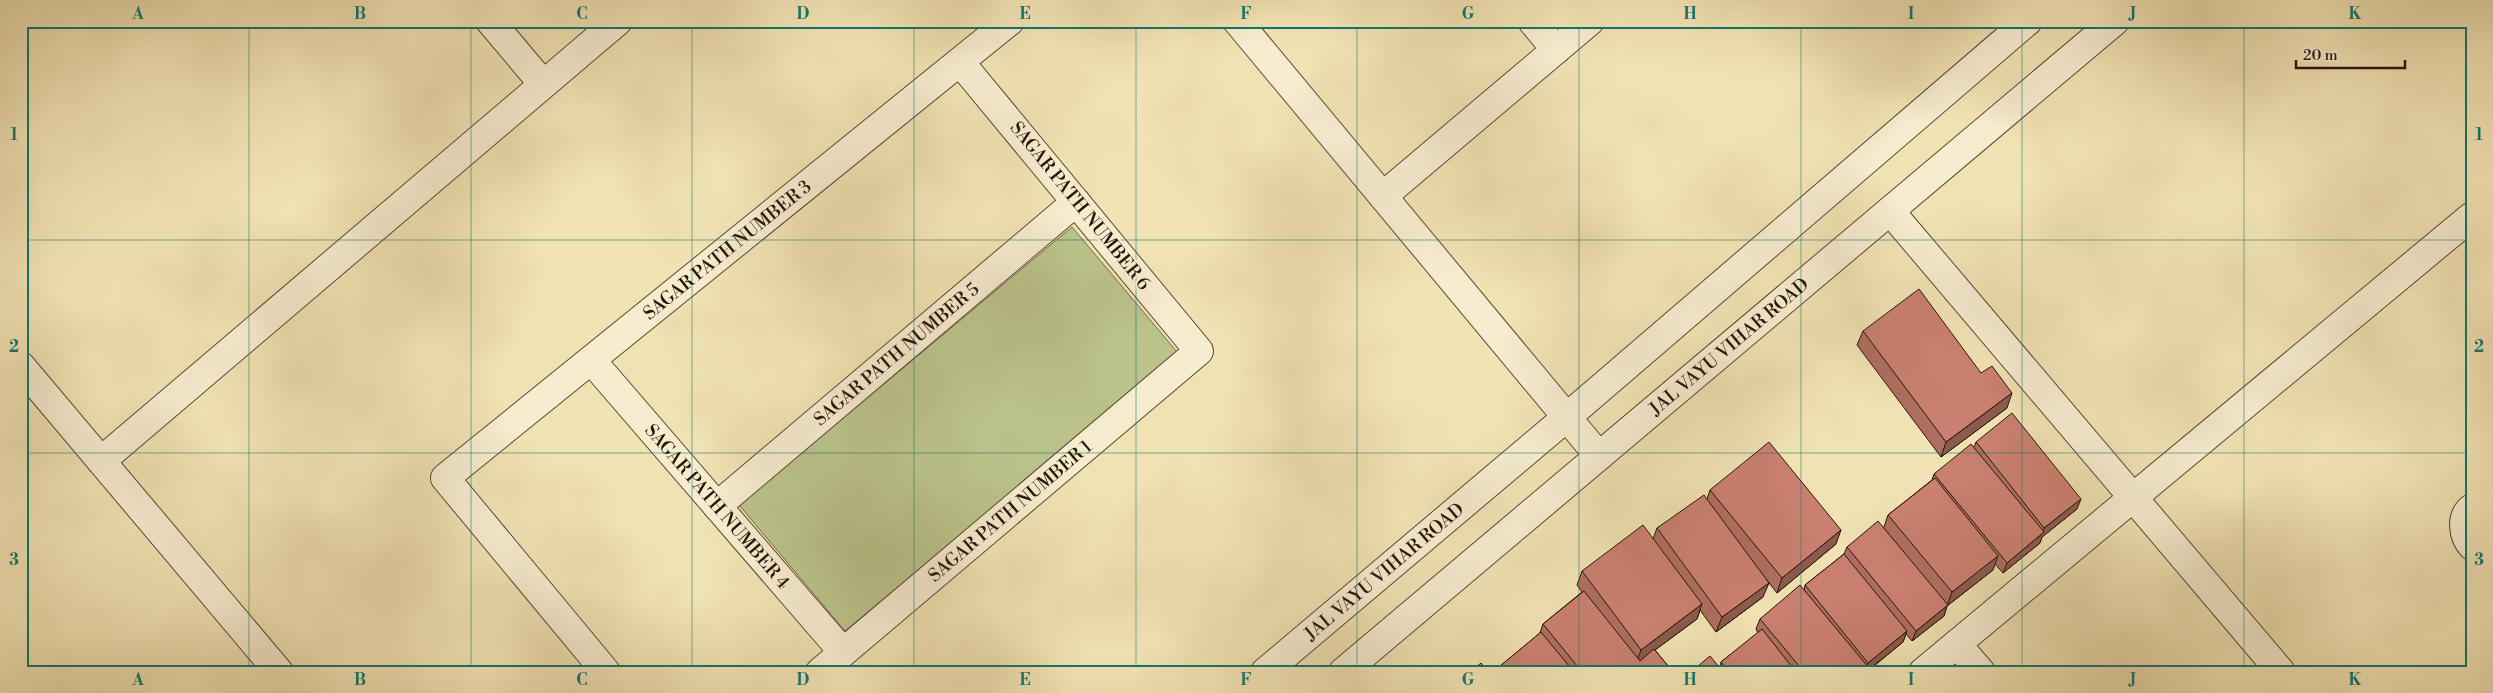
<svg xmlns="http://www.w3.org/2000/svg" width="2493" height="693" viewBox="0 0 2493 693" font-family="'Libre Bodoni',serif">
	<rect width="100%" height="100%" fill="#f1e2b3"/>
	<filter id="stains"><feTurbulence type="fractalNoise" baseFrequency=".004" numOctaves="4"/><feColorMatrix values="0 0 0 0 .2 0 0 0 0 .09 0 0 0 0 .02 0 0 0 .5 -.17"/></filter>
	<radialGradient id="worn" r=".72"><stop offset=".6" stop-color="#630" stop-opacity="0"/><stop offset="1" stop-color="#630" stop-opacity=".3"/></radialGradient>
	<!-- green -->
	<path fill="#bbc38b" stroke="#726c4a" d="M1072,227L1178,353L845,631L739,505Z"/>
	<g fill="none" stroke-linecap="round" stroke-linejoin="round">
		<!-- minor casing -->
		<g stroke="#5a4834" stroke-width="30">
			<g id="minor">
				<path d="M490,21L543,84"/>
				<path d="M1237,21L1599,456"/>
				<path d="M1532,21L1556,50"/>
				<path d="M1383,196L1590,21"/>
				<path d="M1890,211L2281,672"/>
				<path id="s1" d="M592,361L843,652"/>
				<path d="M21,366L279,672"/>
				<path d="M101,461L618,21"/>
				<path id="s2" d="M717,506L1076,202"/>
				<path d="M2472,508C2460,517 2463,536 2472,546"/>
				<path d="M1957,644L1981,672"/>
				<path id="s3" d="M606,672L445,478L1010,21"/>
				<path id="s4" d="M820,672L1199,351L960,62"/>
				<path id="s5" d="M1265,672L1567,417L2028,21"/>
				<path id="s6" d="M1343,672L2115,21"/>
				<path d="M1923,672L2472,216"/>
			</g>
		</g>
		<!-- minor -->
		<use href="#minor" stroke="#f6ecce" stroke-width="28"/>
	</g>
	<!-- wall -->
	<path fill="#ae6e60" stroke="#28150a" d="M1863,331L1981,373L2007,408L1941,457L1857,345Z
		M1976,442L2077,509L2042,537L2040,543L2003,573L1995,564L1993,570L1947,606L1944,616L1912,641L1906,634L1903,642L1868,671L1867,672H1691L1720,667L1721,662L1758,633L1756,629L1760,619L1804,590L1805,585L1844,554L1847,547L1884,527L1888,515L1932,480L1934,474L1974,447Z
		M1710,490L1836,544L1777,593L1766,579L1763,597L1716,632L1700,610L1697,619L1655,650L1673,672H1497L1499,667L1540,633L1543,624L1582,592L1577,585L1582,571L1653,539L1657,528L1707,499Z"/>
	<!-- shaded-wall -->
	<path fill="#8d5a4e" stroke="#28150a" d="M2012,393L2007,408L1941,457L1946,442Z
		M2081,499L2077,509L2042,537L2040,543L2003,573L2007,563L2042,534L2044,528Z
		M1841,530L1836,544L1777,593L1782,578Z
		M1998,556L1993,570L1947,606L1944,616L1912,641L1916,631L1947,606L1952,592Z
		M1769,583L1763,597L1716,632L1722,617Z
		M1702,604L1697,619L1636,664L1641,650Z
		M1907,631L1903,642L1868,670L1867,672H1864L1868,663Z"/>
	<!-- building -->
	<path fill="#ca8070" stroke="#28150a" d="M1919,289L1981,373L1992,366L2012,393L1946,442L1863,331Z
		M2012,413L2081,499L2044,528L1976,442Z
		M1769,442L1841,530L1782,578L1710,490Z
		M1971,444L2044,532L2007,563L1934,474Z
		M1935,478L1998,556L1952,592L1888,515Z
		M1704,495L1769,583L1722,617L1657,528Z
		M1878,521L1948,605L1916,631L1847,547Z
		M1643,525L1702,604L1641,650L1582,571Z
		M1844,554L1907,631L1868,663L1805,585Z
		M1800,585L1869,668L1864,672H1804L1760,619Z
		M1584,591L1640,661L1654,649L1673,672H1582L1543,624Z
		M1762,629L1796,672H1729L1721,662Z
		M1541,632L1574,672H1503L1499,667Z
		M1710,656L1723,672H1691Z
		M1481,663L1488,672H1470Z"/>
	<!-- grid -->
	<path fill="none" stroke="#0f766e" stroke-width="1" stroke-opacity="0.55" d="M249,21V672M471,21V672M692,21V672M914,21V672M1136,21V672M1357,21V672M1579,21V672M1801,21V672M2022,21V672M2244,21V672M21,240H2472M21,453H2472"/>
	<g text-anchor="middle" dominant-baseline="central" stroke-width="4" stroke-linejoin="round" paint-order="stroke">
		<!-- street labels -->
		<g font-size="18" fill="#28150a" stroke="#f6ecce">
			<text transform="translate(1080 206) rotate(51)">SAGAR PATH NUMBER 6</text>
			<text stroke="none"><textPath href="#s3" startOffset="615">SAGAR PATH NUMBER 3</textPath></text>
			<text stroke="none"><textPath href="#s6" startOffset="505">JAL VAYU VIHAR ROAD</textPath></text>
			<text stroke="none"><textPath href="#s2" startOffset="235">SAGAR PATH NUMBER 5</textPath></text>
			<text stroke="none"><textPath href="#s1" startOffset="192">SAGAR PATH NUMBER 4</textPath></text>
			<text stroke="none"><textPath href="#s4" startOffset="249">SAGAR PATH NUMBER 1</textPath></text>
			<text stroke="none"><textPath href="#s5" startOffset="156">JAL VAYU VIHAR ROAD</textPath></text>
		</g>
	</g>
	<!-- margin -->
	<rect width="2493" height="693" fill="none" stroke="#f1e2b3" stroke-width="55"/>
	<!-- scale -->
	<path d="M2296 60v8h109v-8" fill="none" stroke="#28150a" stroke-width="2.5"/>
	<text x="2303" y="60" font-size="15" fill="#28150a" stroke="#f6ecce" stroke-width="4" paint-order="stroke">20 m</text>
	<rect x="28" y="28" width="2438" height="638" fill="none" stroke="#0f766e" stroke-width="2"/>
	<g font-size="16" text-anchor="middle" font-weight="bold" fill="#0f766e">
		<text x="138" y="19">A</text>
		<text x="360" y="19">B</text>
		<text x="582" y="19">C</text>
		<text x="803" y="19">D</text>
		<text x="1025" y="19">E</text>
		<text x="1246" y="19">F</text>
		<text x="1468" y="19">G</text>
		<text x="1690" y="19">H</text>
		<text x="1911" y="19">I</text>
		<text x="2133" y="19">J</text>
		<text x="2355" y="19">K</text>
		<text x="14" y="140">1</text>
		<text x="2479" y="140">1</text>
		<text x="14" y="352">2</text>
		<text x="2479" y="352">2</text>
		<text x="14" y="565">3</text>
		<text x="2479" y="565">3</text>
		<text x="138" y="685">A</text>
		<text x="360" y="685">B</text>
		<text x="582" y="685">C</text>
		<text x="803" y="685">D</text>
		<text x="1025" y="685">E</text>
		<text x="1246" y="685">F</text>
		<text x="1468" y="685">G</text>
		<text x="1690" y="685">H</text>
		<text x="1911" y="685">I</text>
		<text x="2133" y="685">J</text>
		<text x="2355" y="685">K</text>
	</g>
	<rect width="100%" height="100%" filter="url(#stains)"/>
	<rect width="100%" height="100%" fill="url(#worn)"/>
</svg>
